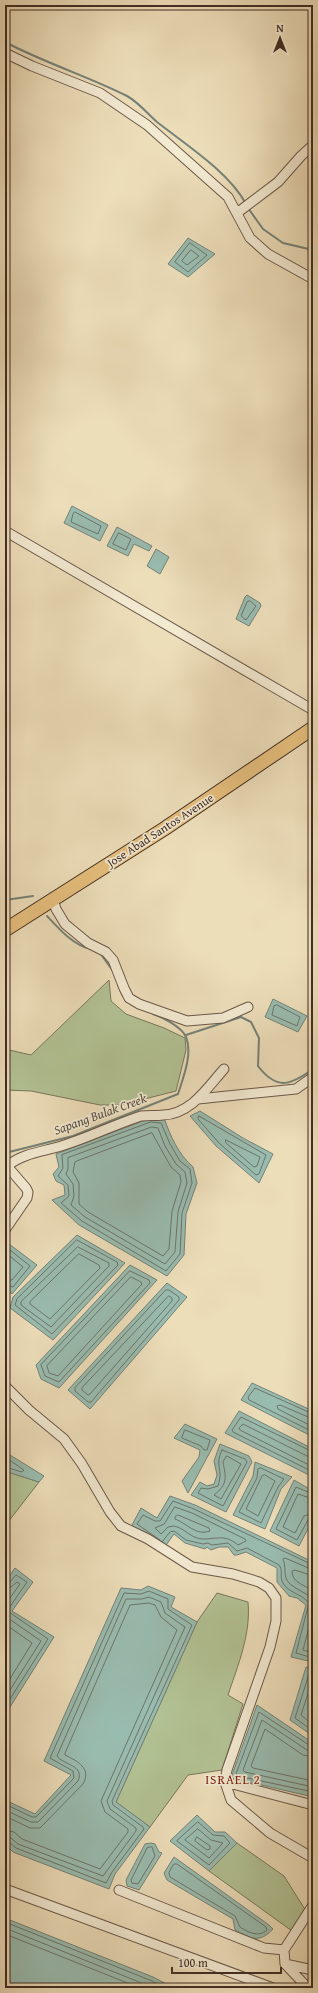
<svg xmlns="http://www.w3.org/2000/svg" width="318" height="1993" viewBox="0 0 318 1993" font-family="'Gentium Book Plus',serif">
	<rect width="100%" height="100%" fill="#eddeba"/>
	<filter id="stains"><feTurbulence type="fractalNoise" baseFrequency=".005" numOctaves="4"/><feColorMatrix values="0 0 0 0 .2 0 0 0 0 .09 0 0 0 0 .02 0 0 0 .5 -.17"/></filter>
	<radialGradient id="worn" r=".72"><stop offset=".6" stop-color="#630" stop-opacity="0"/><stop offset="1" stop-color="#630" stop-opacity=".3"/></radialGradient>
	<!-- green -->
	<path fill="#b2c294" stroke="#79775c" d="M109,980L111,1001L126,1014L164,1028L185,1038L186,1050L176,1091L121,1105H100L31,1091L5,1090V1049L31,1055Z
		M5,1471L39,1482L5,1526Z
		M217,1593L248,1602C251,1634 238,1665 228,1695L243,1704L222,1770L188,1775L150,1827L116,1802L197,1622Z
		M237,1843L284,1876L306,1911L292,1931L209,1871Z"/>
	<!-- water -->
	<path fill="#99bcb0" stroke="#758278" d="M188,238L215,254L188,277L168,264Z
		M72,506L108,525L100,541L64,523Z
		M117,527L152,546L149,551L134,544L128,556L107,546Z
		M156,549L169,557L160,574L147,566Z
		M247,595L260,603L261,606L249,626L236,619L245,597Z
		M273,999L307,1016L298,1032L265,1017Z
		M200,1111L243,1138L273,1154L259,1183L216,1146L190,1116Z
		M151,1118H164C171,1137 178,1154 193,1167L197,1183L186,1214L184,1255L167,1276L79,1225L52,1200L65,1195L64,1185L56,1181L53,1174L59,1167L56,1154Z
		M77,1235L125,1263L53,1340L10,1308L13,1297Z
		M5,1241L37,1265L12,1294L5,1288Z
		M130,1265L157,1280L59,1388L41,1379L36,1365Z
		M167,1283L187,1297L90,1409L68,1390Z
		M252,1383L313,1411V1437L241,1400Z
		M239,1411L313,1449V1477L225,1433Z
		M185,1424L217,1439L188,1493L182,1481L199,1457L200,1450L174,1438Z
		M220,1444L249,1456L252,1462L226,1512L191,1495L200,1482L207,1486L214,1484L217,1475L214,1461Z
		M5,1452L44,1476L39,1482L5,1471Z
		M255,1462L292,1477L281,1489L265,1529L233,1515L253,1476Z
		M294,1480L313,1491V1519L299,1546L270,1531Z
		M170,1496L195,1505L313,1562V1662L291,1657L306,1605L297,1598L289,1596L277,1582V1568L246,1552L237,1555H234L228,1547H219L211,1550L207,1547L205,1549L185,1543L174,1534L164,1548L131,1527L141,1508L157,1518Z
		M15,1568L33,1582L12,1611L54,1637L5,1715V1582Z
		M148,1586L175,1597L171,1607L197,1622L116,1802L150,1827L115,1874L109,1889L13,1852L5,1844V1800L35,1814L71,1775L44,1761L121,1588L141,1590Z
		M306,1667L313,1669V1736L290,1720Z
		M257,1705L313,1743V1797L231,1778Z
		M197,1815L215,1832H225L237,1843L209,1871L170,1841Z
		M151,1843L155,1844L159,1852L162,1853L139,1890L127,1886L126,1880L145,1844Z
		M174,1857L269,1925L273,1929C259,1944 251,1938 235,1930L233,1919L167,1880L164,1873Z
		M5,1918L153,1977L174,1988H5Z"/>
	<g fill="none" stroke-linecap="round" stroke-linejoin="round">
		<!-- shore -->
		<path stroke="#6c746a" stroke-width="1" d="M190,243L207,255L188,272L175,262Z
			M191,250L199,256L187,265L182,261Z
			M75,512L101,526L98,534L71,522L73,514Z
			M119,533L131,539L126,550L113,544Z
			M250,601L256,606L246,620L241,616L247,602Z
			M277,1005L300,1017L297,1026L272,1015L274,1006Z
			M199,1116L266,1155L259,1174L256,1175L219,1143L198,1119Z
			M151,1122L161,1123L170,1144L180,1161L190,1169L192,1183L182,1213L180,1254L166,1271L82,1221L61,1203L69,1196L68,1185L58,1176L63,1168L62,1155Z
			M152,1127L158,1128L165,1146L176,1164L185,1172L187,1183L178,1212L175,1252L165,1264L85,1217L71,1205L74,1196L73,1184L66,1174L68,1169V1158Z
			M152,1133L171,1167L180,1175L181,1182L172,1211L169,1249L163,1256L88,1212L79,1204V1183L73,1172L75,1162Z
			M226,1140L260,1157L257,1166L254,1167L226,1143Z
			M77,1240L117,1262L118,1265L52,1334L15,1305L17,1299Z
			M5,1246L30,1266L13,1287L5,1285
			M78,1247L109,1263V1266L51,1327L21,1305V1302Z
			M5,1252L23,1267L12,1280H5
			M79,1254L99,1265L100,1268L50,1319L30,1304V1302Z
			M130,1271L149,1280L150,1283L59,1382L45,1376L41,1365Z
			M131,1277L141,1282L142,1284L58,1376L49,1373L47,1366Z
			M166,1290H169L179,1297V1300L91,1402H88L75,1391V1388Z
			M169,1296L172,1298V1301L90,1394L88,1395L82,1390V1388Z
			M313,1414L255,1388L248,1397L249,1400L313,1432
			M313,1419L280,1405L277,1406L278,1409L313,1427
			M185,1430L210,1440L207,1450H204L201,1446L182,1438Z
			M222,1450L245,1459L247,1462L223,1506L198,1493L201,1488L208,1489L218,1486C224,1469 214,1466 222,1450Z
			M313,1452L241,1417L232,1430L233,1432L313,1472
			M227,1456L241,1464L221,1499L214,1495C228,1484 226,1478 223,1462Z
			M5,1457L24,1470L22,1472L5,1467
			M313,1457L307,1456L243,1424L239,1428L240,1430L313,1467
			M261,1468L284,1479L278,1487L261,1523L239,1512L257,1478L258,1469Z
			M265,1475L275,1481L258,1516L246,1509L262,1476Z
			M313,1494L296,1487L276,1529L297,1540L308,1520L313,1518
			M313,1499L298,1494L283,1527L295,1533L304,1516L313,1513
			M175,1507L192,1513L245,1539L246,1541L238,1545C225,1534 218,1539 203,1539C191,1539 185,1528 174,1526L168,1527L161,1534L155,1528L164,1524Z
			M178,1515L209,1528L210,1531C196,1536 188,1524 175,1519V1517Z
			M160,1540L137,1524L143,1515L155,1521H160L173,1501L194,1509L313,1565
			M162,1542L170,1532L174,1531L186,1540L203,1544L208,1543L212,1545L228,1543L237,1551L247,1548L279,1565C283,1570 280,1575 282,1581C287,1593 301,1593 309,1603L296,1653L313,1658
			M313,1570L285,1558L283,1559C286,1568 284,1571 286,1578C289,1588 306,1591 313,1600
			M313,1576L295,1570L292,1571C292,1583 305,1585 313,1591
			M5,1584L9,1583L16,1575L27,1582L9,1608V1612L48,1639L5,1707
			M5,1589L11,1587L17,1582L20,1584L5,1605
			M313,1612L303,1650L313,1653
			M5,1616L41,1641L5,1698
			M5,1624L32,1643L5,1687
			M313,1672L309,1674L295,1718L313,1731
			M313,1678L301,1715L313,1725
			M313,1746L309,1745L259,1712L236,1774L238,1776L313,1792
			M313,1751L307,1750L262,1720L243,1770L245,1772L313,1787
			M313,1757L303,1755L265,1729L251,1766L253,1768L313,1781
			M5,1804L32,1817H36L74,1778L73,1771L50,1758L124,1593L141,1594L149,1591L168,1599V1609L192,1625L112,1801L113,1805L143,1827L144,1829L112,1872L106,1883L16,1848L9,1842L5,1841
			M5,1810L31,1822H38L78,1781C85,1765 63,1765 57,1756L126,1599H142L149,1597L161,1602L165,1613L185,1627L107,1801L110,1809L136,1828V1831L103,1876L18,1844L11,1838L5,1836
			M5,1816L30,1828H40L83,1784C92,1768 77,1761 65,1755V1753L130,1605L149,1603L155,1605L161,1617L177,1630L101,1801L105,1812L128,1829V1832L100,1869L22,1839L14,1832L5,1830
			M198,1822L213,1835L224,1836L230,1843L209,1865L177,1841Z
			M198,1829L211,1840L223,1843L209,1858L185,1840Z
			M197,1837L210,1846V1849L207,1850L195,1841Z
			M152,1847L155,1856L138,1884L132,1883L131,1880L147,1848Z
			M174,1864H177L266,1927L267,1930C258,1938 248,1932 240,1927L235,1916L170,1877L169,1873Z
			M5,1922L152,1981L165,1988
			M5,1928L154,1988
			M5,1934L140,1988"/>
		<!-- stream -->
		<path stroke="#758278" stroke-width="2" d="M5,42C45,63 87,76 127,96C138,102 148,114 157,122C185,144 229,172 246,204
			M248,208L263,229L283,243L313,250
			M5,900L33,896
			M47,916C58,928 74,946 91,949
			M100,953L113,971
			M118,985L123,996
			M186,1035L241,1017L251,1022L259,1038L258,1066C277,1091 291,1085 313,1069
			M5,1153L73,1136L178,1094C183,1078 193,1054 186,1037C182,1027 162,1017 153,1014"/>
		<!-- minor casing -->
		<g stroke="#6b5849" stroke-width="11">
			<path id="minor" d="M5,53L32,66L100,93L147,125L228,197L250,238L268,254L313,279
				M237,213L278,182L301,156L313,145
				M5,531L313,710
				M53,899L56,909L65,924L88,943L106,952L113,960L124,988L129,998L139,1004L187,1021L223,1018L248,1007
				M198,1099L296,1089L313,1077
				M5,1230L27,1198L28,1192L26,1188L7,1166C22,1154 40,1152 58,1147C86,1139 113,1125 141,1116C149,1115 156,1116 163,1115C191,1114 207,1088 224,1069
				M5,1386L29,1410L64,1439L82,1464L110,1512L121,1526L148,1539L192,1567L233,1574L259,1582L269,1588L276,1598V1621L270,1647L227,1770L225,1782L231,1800L270,1833L313,1858
				M225,1782L313,1805
				M5,1889L273,1988
				M119,1890L264,1948L284,1950
				M285,1964L313,1970
				M308,1988L285,1964L284,1950L313,1905"/>
		</g>
		<!-- highway casing -->
		<g stroke="#402c23" stroke-width="15">
			<path id="highway" d="M5,930L164,829L313,728"/>
		</g>
		<!-- minor -->
		<use href="#minor" stroke="#f3ead2" stroke-width="9"/>
		<!-- highway -->
		<use href="#highway" stroke="#e6bf7d" stroke-width="13"/>
	</g>
	<g text-anchor="middle" dominant-baseline="central" stroke-width="3.5" stroke-linejoin="round" paint-order="stroke">
		<!-- street labels -->
		<g font-size="12" fill="#402c23" stroke="#f3ead2">
			<text transform="translate(160 830) rotate(-33)">Jose Abad Santos Avenue</text>
		</g>
		<!-- water labels -->
		<g font-size="13" font-style="italic" fill="#565046" stroke="#f3ead2">
			<text transform="translate(100 1114) rotate(-20)">Sapang Bulak Creek</text>
		</g>
		<!-- neighbourhood labels -->
		<g font-size="13" letter-spacing="1" fill="#7a1f14" stroke="#f3ead2">
			<text x="233" y="1779">ISRAEL 2</text>
		</g>
	</g>
	<!-- margin -->
	<rect width="318" height="1993" fill="none" stroke="#eddeba" stroke-width="20"/>
	<rect x="6" y="6" width="306" height="1981" fill="none" stroke="#402c23" stroke-width="2"/>
	<rect x="10" y="10" width="298" height="1973" fill="none" stroke="#402c23"/>
	<!-- north arrow -->
	<g transform="translate(280 38)" stroke="#f3ead2" stroke-width="3" paint-order="stroke">
	<path d="M0-3L7 15L0 10L-7 15Z" fill="#402c23"/>
	<text y="-6" font-size="11" font-weight="bold" text-anchor="middle" fill="#402c23">N</text>
	</g>
	<!-- scale -->
	<path d="M172 1967v6h109v-6" fill="none" stroke="#402c23" stroke-width="2"/>
	<text x="178" y="1967" font-size="12" fill="#402c23" stroke="#f3ead2" stroke-width="3" paint-order="stroke">100 m</text>
	<rect width="100%" height="100%" filter="url(#stains)"/>
	<rect width="100%" height="100%" fill="url(#worn)"/>
</svg>
